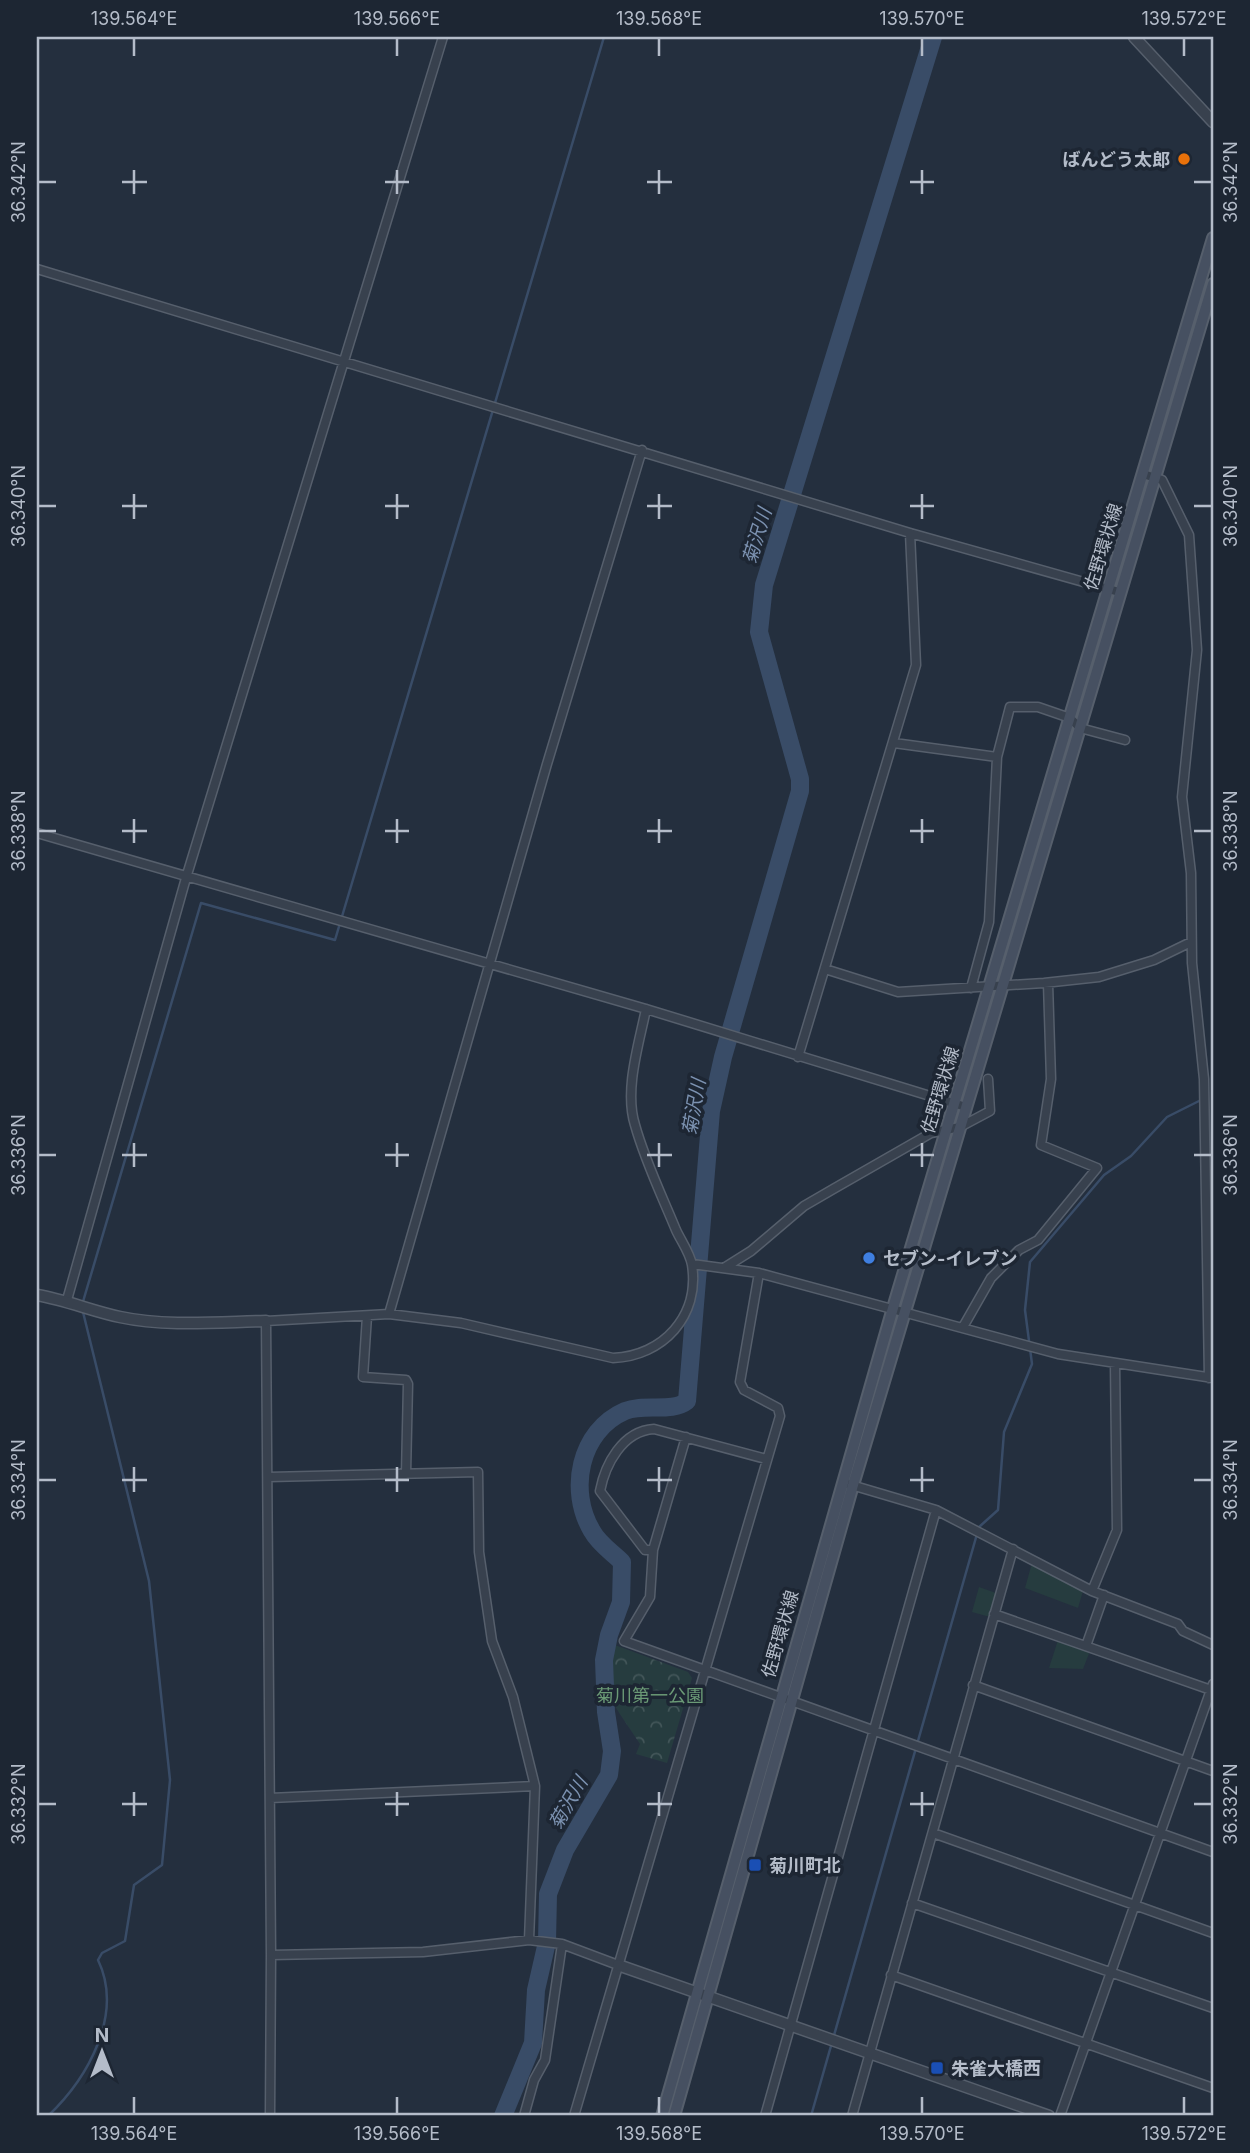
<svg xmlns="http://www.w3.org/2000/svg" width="1250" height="2153" viewBox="0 0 1250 2153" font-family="Inter,'Noto Sans JP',sans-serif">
	<defs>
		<pattern id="park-crowns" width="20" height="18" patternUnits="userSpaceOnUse" patternTransform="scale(1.75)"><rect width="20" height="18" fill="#263c3f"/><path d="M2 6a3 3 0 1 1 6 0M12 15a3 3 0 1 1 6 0" fill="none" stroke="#435659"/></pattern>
	</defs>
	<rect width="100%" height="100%" fill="#242f3e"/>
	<!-- grass -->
	<path fill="#263c3f" d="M1032,1563L1083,1591L1078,1608L1025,1588Z
		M979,1587L996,1593L990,1617L972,1612Z
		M1058,1640L1090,1651L1083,1669L1049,1668Z"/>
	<!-- park -->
	<path fill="url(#park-crowns)" d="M612,1644L688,1672L692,1678L667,1763L636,1754L640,1744C615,1705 598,1693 612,1644Z"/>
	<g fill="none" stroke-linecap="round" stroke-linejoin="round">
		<!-- stream -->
		<path stroke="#394c67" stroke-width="2.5" d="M82,1305L201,903L335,940L604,37
			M48,2116C88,2078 124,2014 98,1960L102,1953L125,1941L134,1885L162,1865L170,1780L149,1581L83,1312
			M811,2116L979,1527L998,1510L1004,1432L1032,1364L1025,1310L1030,1262L1104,1175L1131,1156L1167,1117L1201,1100"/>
		<!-- river -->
		<path stroke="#394c67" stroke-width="18" d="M503,2116L533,2043L536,1990L547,1942L548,1894L565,1850L609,1775L612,1751L606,1712L604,1660L609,1635L621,1602L622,1562C612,1552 599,1544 592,1531C568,1491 579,1431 625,1411C644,1403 672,1413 687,1401L711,1111L723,1057L800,791V779L759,632L764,585L933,37"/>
		<!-- minor casing -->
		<g stroke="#565f6c" stroke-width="11">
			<path id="minor" d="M37,269L910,533L1119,592
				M1143,474L1162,480L1189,535L1197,650L1182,797L1191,873L1192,963L1204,1079L1209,1378
				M894,743L997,757
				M37,833L646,1009L966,1107
				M825,969L898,992L1044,983L1099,977L1154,960L1191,942
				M971,988L989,922L997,757L1010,707H1038L1070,718L1080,728L1125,740
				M798,1057L916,665L910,533
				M692,1264L759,1273L1058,1354L1213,1378
				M724,1268L751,1251L804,1206L835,1188L931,1133L960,1127L990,1111L988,1079
				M67,1300L186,878L443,37
				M389,1314L547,764L642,450
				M367,1316L363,1377L406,1380L408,1384L406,1474
				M963,1327L991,1278L1019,1250L1038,1240L1097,1168L1041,1145L1051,1079L1048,983
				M686,1437L653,1550L650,1597L624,1641L1213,1852
				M269,1477L478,1472L479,1552L492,1641L513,1697L535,1786L529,1940
				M848,1484L936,1510L1092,1591L1178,1624L1183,1631L1213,1645
				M653,1550H645L600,1491C605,1465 622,1431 654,1429L766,1459
				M1092,1591L1117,1530L1115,1363
				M994,1614L1211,1690
				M1086,1646L1104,1595
				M973,1685L1213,1771
				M270,1798L535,1786
				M933,1833L1213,1933
				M912,1903L1213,2008
				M271,1955L423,1952L529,1940L562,1944L618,1965
				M891,1975L1213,2088
				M270,2116L271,1955L266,1321L389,1314L461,1323L613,1358C663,1356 700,1316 692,1265C690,1253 681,1241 676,1230C662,1196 645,1161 635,1125C624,1090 639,1044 646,1009
				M524,2116L534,2080L545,2060L562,1944
				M574,2116L780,1416L778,1408L744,1390L740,1382L759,1273
				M765,2116L936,1510
				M852,2116L1013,1549
				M1060,2116L1213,1684"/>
		</g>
		<!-- tertiary casing -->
		<g stroke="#565f6c" stroke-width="13">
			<path id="tertiary" d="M1134,37L1213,122
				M37,1295C66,1300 92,1311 120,1317C166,1327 219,1322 266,1321
				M618,1965L1049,2116"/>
		</g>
		<!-- secondary casing -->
		<g stroke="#565f6c" stroke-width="14">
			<path id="secondary" d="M662,2116L893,1308L1213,238
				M674,2116L853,1485L1213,284"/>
		</g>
		<!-- minor -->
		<use href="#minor" stroke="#38414e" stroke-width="8"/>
		<!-- tertiary -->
		<use href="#tertiary" stroke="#38414e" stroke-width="10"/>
		<!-- secondary -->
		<use href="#secondary" stroke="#465061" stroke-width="10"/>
	</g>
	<!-- ticks -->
	<path fill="none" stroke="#b4bcc9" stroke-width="2.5" d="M134,38V56M397,38V56M659,38V56M922,38V56M1184,38V56M134,170V194M397,170V194M659,170V194M922,170V194M38,182H56M122,182H147M385,182H409M647,182H672M910,182H934M1194,182H1212M134,494V519M397,494V519M659,494V519M922,494V519M38,506H56M122,506H147M385,506H409M647,506H672M910,506H934M1194,506H1212M134,819V843M397,819V843M659,819V843M922,819V843M38,831H56M122,831H147M385,831H409M647,831H672M910,831H934M1194,831H1212M134,1143V1167M397,1143V1167M659,1143V1167M922,1143V1167M38,1155H56M122,1155H147M385,1155H409M647,1155H672M910,1155H934M1194,1155H1212M134,1467V1492M397,1467V1492M659,1467V1492M922,1467V1492M38,1480H56M122,1480H147M385,1480H409M647,1480H672M910,1480H934M1194,1480H1212M134,1792V1816M397,1792V1816M659,1792V1816M922,1792V1816M38,1804H56M122,1804H147M385,1804H409M647,1804H672M910,1804H934M1194,1804H1212M134,2097V2114M397,2097V2114M659,2097V2114M922,2097V2114M1184,2097V2114"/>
	<!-- markers -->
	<circle fill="#e8710a" stroke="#1d2633" stroke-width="2.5" cx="1184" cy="159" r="7"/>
	<circle fill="#3f7fe0" stroke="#1d2633" stroke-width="2.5" cx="869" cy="1258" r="7"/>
	<g fill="#1a4fb4" stroke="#1d2633" stroke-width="2.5">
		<rect x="748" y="1858" width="14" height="14" rx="3.5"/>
		<rect x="930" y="2061" width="14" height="14" rx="3.5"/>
	</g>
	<g text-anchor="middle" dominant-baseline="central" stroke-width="7" stroke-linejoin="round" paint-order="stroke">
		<!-- poi labels -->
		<g font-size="18" font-weight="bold" fill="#b4bcc9" stroke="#1d2633" text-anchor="start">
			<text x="1170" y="159" text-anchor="end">ばんどう太郎</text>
			<text x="883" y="1258">セブン-イレブン</text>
			<text x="769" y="1865">菊川町北</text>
			<text x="951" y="2068">朱雀大橋西</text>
		</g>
		<!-- street labels -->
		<g font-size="18" fill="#b4bcc9" stroke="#1d2633">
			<text transform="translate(1103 547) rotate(-73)">佐野環状線</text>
			<text transform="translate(940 1090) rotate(-73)">佐野環状線</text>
			<text transform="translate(780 1634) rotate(-74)">佐野環状線</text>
		</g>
		<!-- park labels -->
		<g font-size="18" fill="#6b9a76" stroke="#1d2633">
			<text x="650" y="1695">菊川第一公園</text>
		</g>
		<!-- water labels -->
		<g font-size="19" font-style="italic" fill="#7c92b1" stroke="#1d2633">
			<text transform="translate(757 536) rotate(-73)">菊沢川</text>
			<text transform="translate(694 1107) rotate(-80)">菊沢川</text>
			<text transform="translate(568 1803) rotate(-60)">菊沢川</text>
		</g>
	</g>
	<!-- border -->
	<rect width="1250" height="2153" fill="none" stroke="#1d2633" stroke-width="77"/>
	<!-- north arrow -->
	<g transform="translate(102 2052)" stroke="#1d2633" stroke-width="5" paint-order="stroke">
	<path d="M0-5L12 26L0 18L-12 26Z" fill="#b4bcc9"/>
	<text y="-10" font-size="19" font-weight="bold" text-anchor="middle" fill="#b4bcc9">N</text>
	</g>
	<rect x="38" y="38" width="1174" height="2076" fill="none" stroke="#b4bcc9" stroke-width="2.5"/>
	<g font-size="18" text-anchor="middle" fill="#b4bcc9">
		<text x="134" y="25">139.564°E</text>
		<text x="397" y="25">139.566°E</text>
		<text x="659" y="25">139.568°E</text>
		<text x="922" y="25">139.570°E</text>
		<text x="1184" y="25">139.572°E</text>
		<text transform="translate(19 182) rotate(-90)" y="6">36.342°N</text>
		<text transform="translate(1231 182) rotate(-90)" y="6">36.342°N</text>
		<text transform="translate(19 506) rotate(-90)" y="6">36.340°N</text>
		<text transform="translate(1231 506) rotate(-90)" y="6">36.340°N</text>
		<text transform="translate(19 831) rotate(-90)" y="6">36.338°N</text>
		<text transform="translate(1231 831) rotate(-90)" y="6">36.338°N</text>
		<text transform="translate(19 1155) rotate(-90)" y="6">36.336°N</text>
		<text transform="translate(1231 1155) rotate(-90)" y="6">36.336°N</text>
		<text transform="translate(19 1480) rotate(-90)" y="6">36.334°N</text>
		<text transform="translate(1231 1480) rotate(-90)" y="6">36.334°N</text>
		<text transform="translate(19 1804) rotate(-90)" y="6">36.332°N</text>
		<text transform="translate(1231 1804) rotate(-90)" y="6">36.332°N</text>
		<text x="134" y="2140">139.564°E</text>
		<text x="397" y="2140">139.566°E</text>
		<text x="659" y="2140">139.568°E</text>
		<text x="922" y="2140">139.570°E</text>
		<text x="1184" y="2140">139.572°E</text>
	</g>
</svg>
